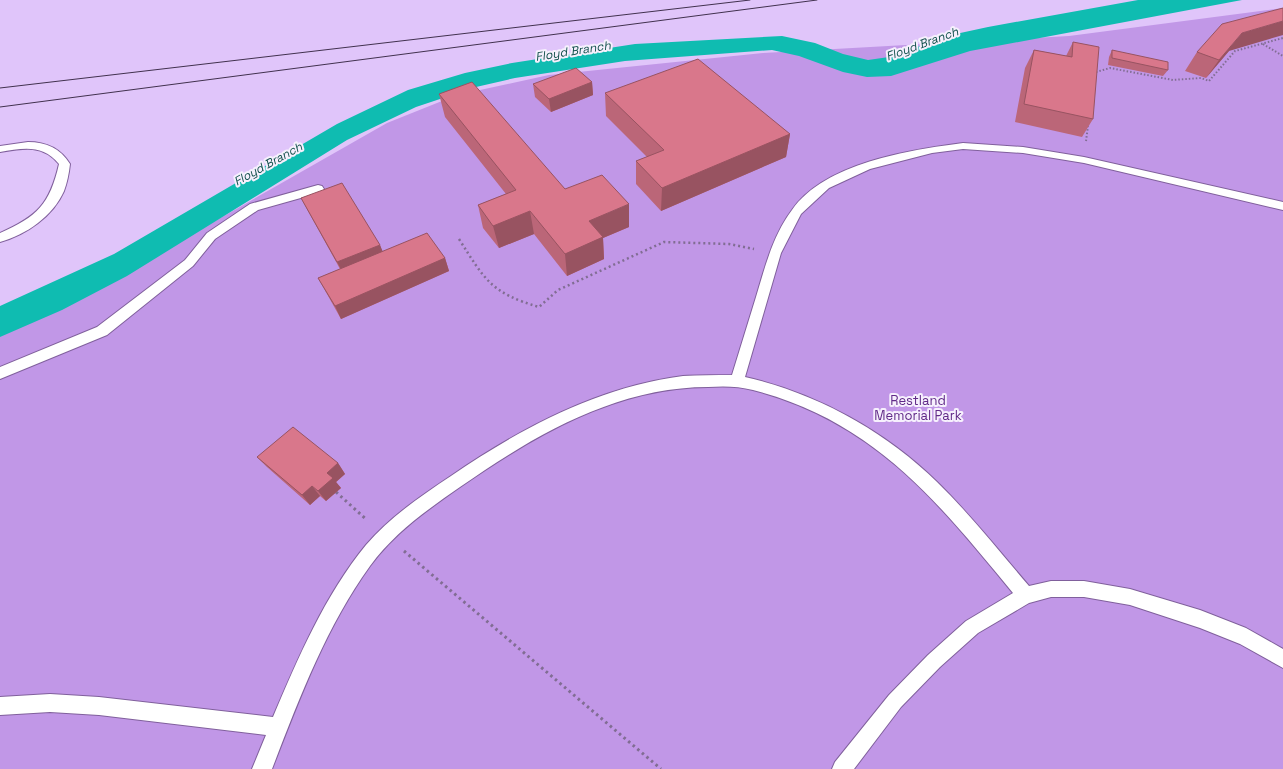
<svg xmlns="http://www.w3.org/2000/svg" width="1283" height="769" viewBox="0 0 1283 769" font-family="'Space Grotesk',sans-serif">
	<rect width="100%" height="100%" fill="#e0c5fa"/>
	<!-- green -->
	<path fill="#c197e7" d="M1283,8V769H0V328L96,289L387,123L457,95L549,75L763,53L1069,36Z"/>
	<!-- water -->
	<path fill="#0fbcb1" d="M1138,0H1242L970,51L891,76L867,77L843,72L799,56L772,50L625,61L515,78L476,87L416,107L347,140L127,276L62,310L0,337V306L114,254L337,124L408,90L465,73L512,63L635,44L782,36L815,43L843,54L868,60L889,57L951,35L988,27Z"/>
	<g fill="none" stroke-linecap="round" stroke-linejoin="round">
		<!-- service casing -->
		<g stroke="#80609c" stroke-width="2">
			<path id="service" d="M28,142C46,142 60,148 70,164C69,173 67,183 64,191C53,216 26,235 0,242V233C37,217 50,204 59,164C43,144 23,148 0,152V146Z
				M963,143L1023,147L1084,157L1283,202V210L1084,163L1023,153L963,149L932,153L870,169L829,188L801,214L781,253L745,377C816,393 885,431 937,482C970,514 999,551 1029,586L1051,581H1084L1130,589L1200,610L1246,628L1283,649V668L1240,644L1200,628L1130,605L1084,597H1051L1029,603L978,633L940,667L901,707L854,769H832L835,762L889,695L928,655L966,621L1013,593C938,502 874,421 753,390C738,386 723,386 708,387C616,387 533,436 460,487C427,510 394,533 370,566C326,627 299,699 272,769H252L266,735L99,715L50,712L0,715V697L50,694L99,697L273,717C298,658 325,595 366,545C390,517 421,496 451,476C521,428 598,387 683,376C699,375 715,375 732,375C740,349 748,323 756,297C765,267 773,235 792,210C825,163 909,150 963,143Z
				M318,185L322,186L324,189L322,192L258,210L215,239L193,266L107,335L0,379V367L97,327L185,260L207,233L250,204Z"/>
		</g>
		<!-- path-far2 -->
		<path stroke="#816d93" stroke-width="2" stroke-dasharray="1.5 2" stroke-linecap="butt" d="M1263,44L1283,56
			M1096,72L1110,68L1173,80L1201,78L1209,81L1235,51L1283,38
			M1086,141L1088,126"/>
		<!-- path-far1 -->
		<path stroke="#816d93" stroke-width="2.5" stroke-dasharray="2 3" stroke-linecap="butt" d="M459,239C485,280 491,293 539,307L558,290L664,242L729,244L754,249"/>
		<!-- path -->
		<path stroke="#816d93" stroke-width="3" stroke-dasharray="2.5 3.5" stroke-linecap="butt" d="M336,492L367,520
			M404,551L661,769"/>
		<!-- service -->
		<use href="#service" fill="#fff" fill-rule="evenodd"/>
		<!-- tram -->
		<path stroke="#41314e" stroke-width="1" d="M0,88L750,0
			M0,107L817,0"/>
	</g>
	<!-- wall -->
	<path fill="#bb6678" d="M1073,42L1093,119L1082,137L1015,122L1025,68L1034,50L1066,56Z
		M1112,50L1168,70L1163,76L1108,65L1109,57Z
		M1229,51L1206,78L1185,71L1197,52Z
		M592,82L593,95L551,112L535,97L533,84Z
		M605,93L790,134L786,157L661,211L636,184V161L647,157L606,116Z
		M439,94L565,189L629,227L603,238L604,259L567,276L534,234L499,248L483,228L478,205L506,194L445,117Z
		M301,198L380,245L382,251L445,258L449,271L341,319L318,278L340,269L308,211Z
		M257,457L338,463L345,474L336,482L341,488L326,501L320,496L310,505L267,467Z"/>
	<!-- shaded-wall -->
	<path fill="#985361" d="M1283,21V35L1229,51L1206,78L1219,60L1242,33Z
		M592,82L593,95L551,112L549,99Z
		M790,134L786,157L661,211L662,188Z
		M629,204V227L603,238L604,259L567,276L565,254L589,221Z
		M530,211L534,234L499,248L493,226Z
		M380,245L385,257L344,275L337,262Z
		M445,258L449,271L341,319L335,306Z
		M338,463L345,474L336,482L341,488L326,501L318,491L327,473Z
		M312,486L320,496L310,505L302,495Z"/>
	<!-- building -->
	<path fill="#d9778b" stroke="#985361" d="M1283,8V21L1242,33L1219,60L1197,52L1222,24Z
		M1073,42L1099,47L1093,119L1024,104L1034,50L1072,57Z
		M1112,50L1168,62V70L1112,58Z
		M698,59L790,134L662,188L636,161L664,150L605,93Z
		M576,68L592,82L549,99L533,84Z
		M472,82L565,189L602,175L629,204L589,221L603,237L565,254L530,211L493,226L478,205L516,190L439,94Z
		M342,183L380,245L337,262L301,198Z
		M427,233L445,258L335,306L318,278Z
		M293,427L338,463L327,473L333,478L318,491L312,486L302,495L257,457Z"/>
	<g text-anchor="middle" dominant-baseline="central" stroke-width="4" stroke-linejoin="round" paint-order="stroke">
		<!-- far-water labels -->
		<g font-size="12" font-style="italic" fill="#12504c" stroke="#f6f0fd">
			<text transform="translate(922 44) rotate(-20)">Floyd Branch</text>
			<text transform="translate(573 51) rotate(-9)">Floyd Branch</text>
			<text transform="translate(268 164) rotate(-29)">Floyd Branch</text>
		</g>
		<!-- park labels -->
		<g font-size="13" fill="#612a88" stroke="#f6f0fd">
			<text x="918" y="400">Restland<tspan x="918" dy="15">Memorial Park</tspan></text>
		</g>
	</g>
</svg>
